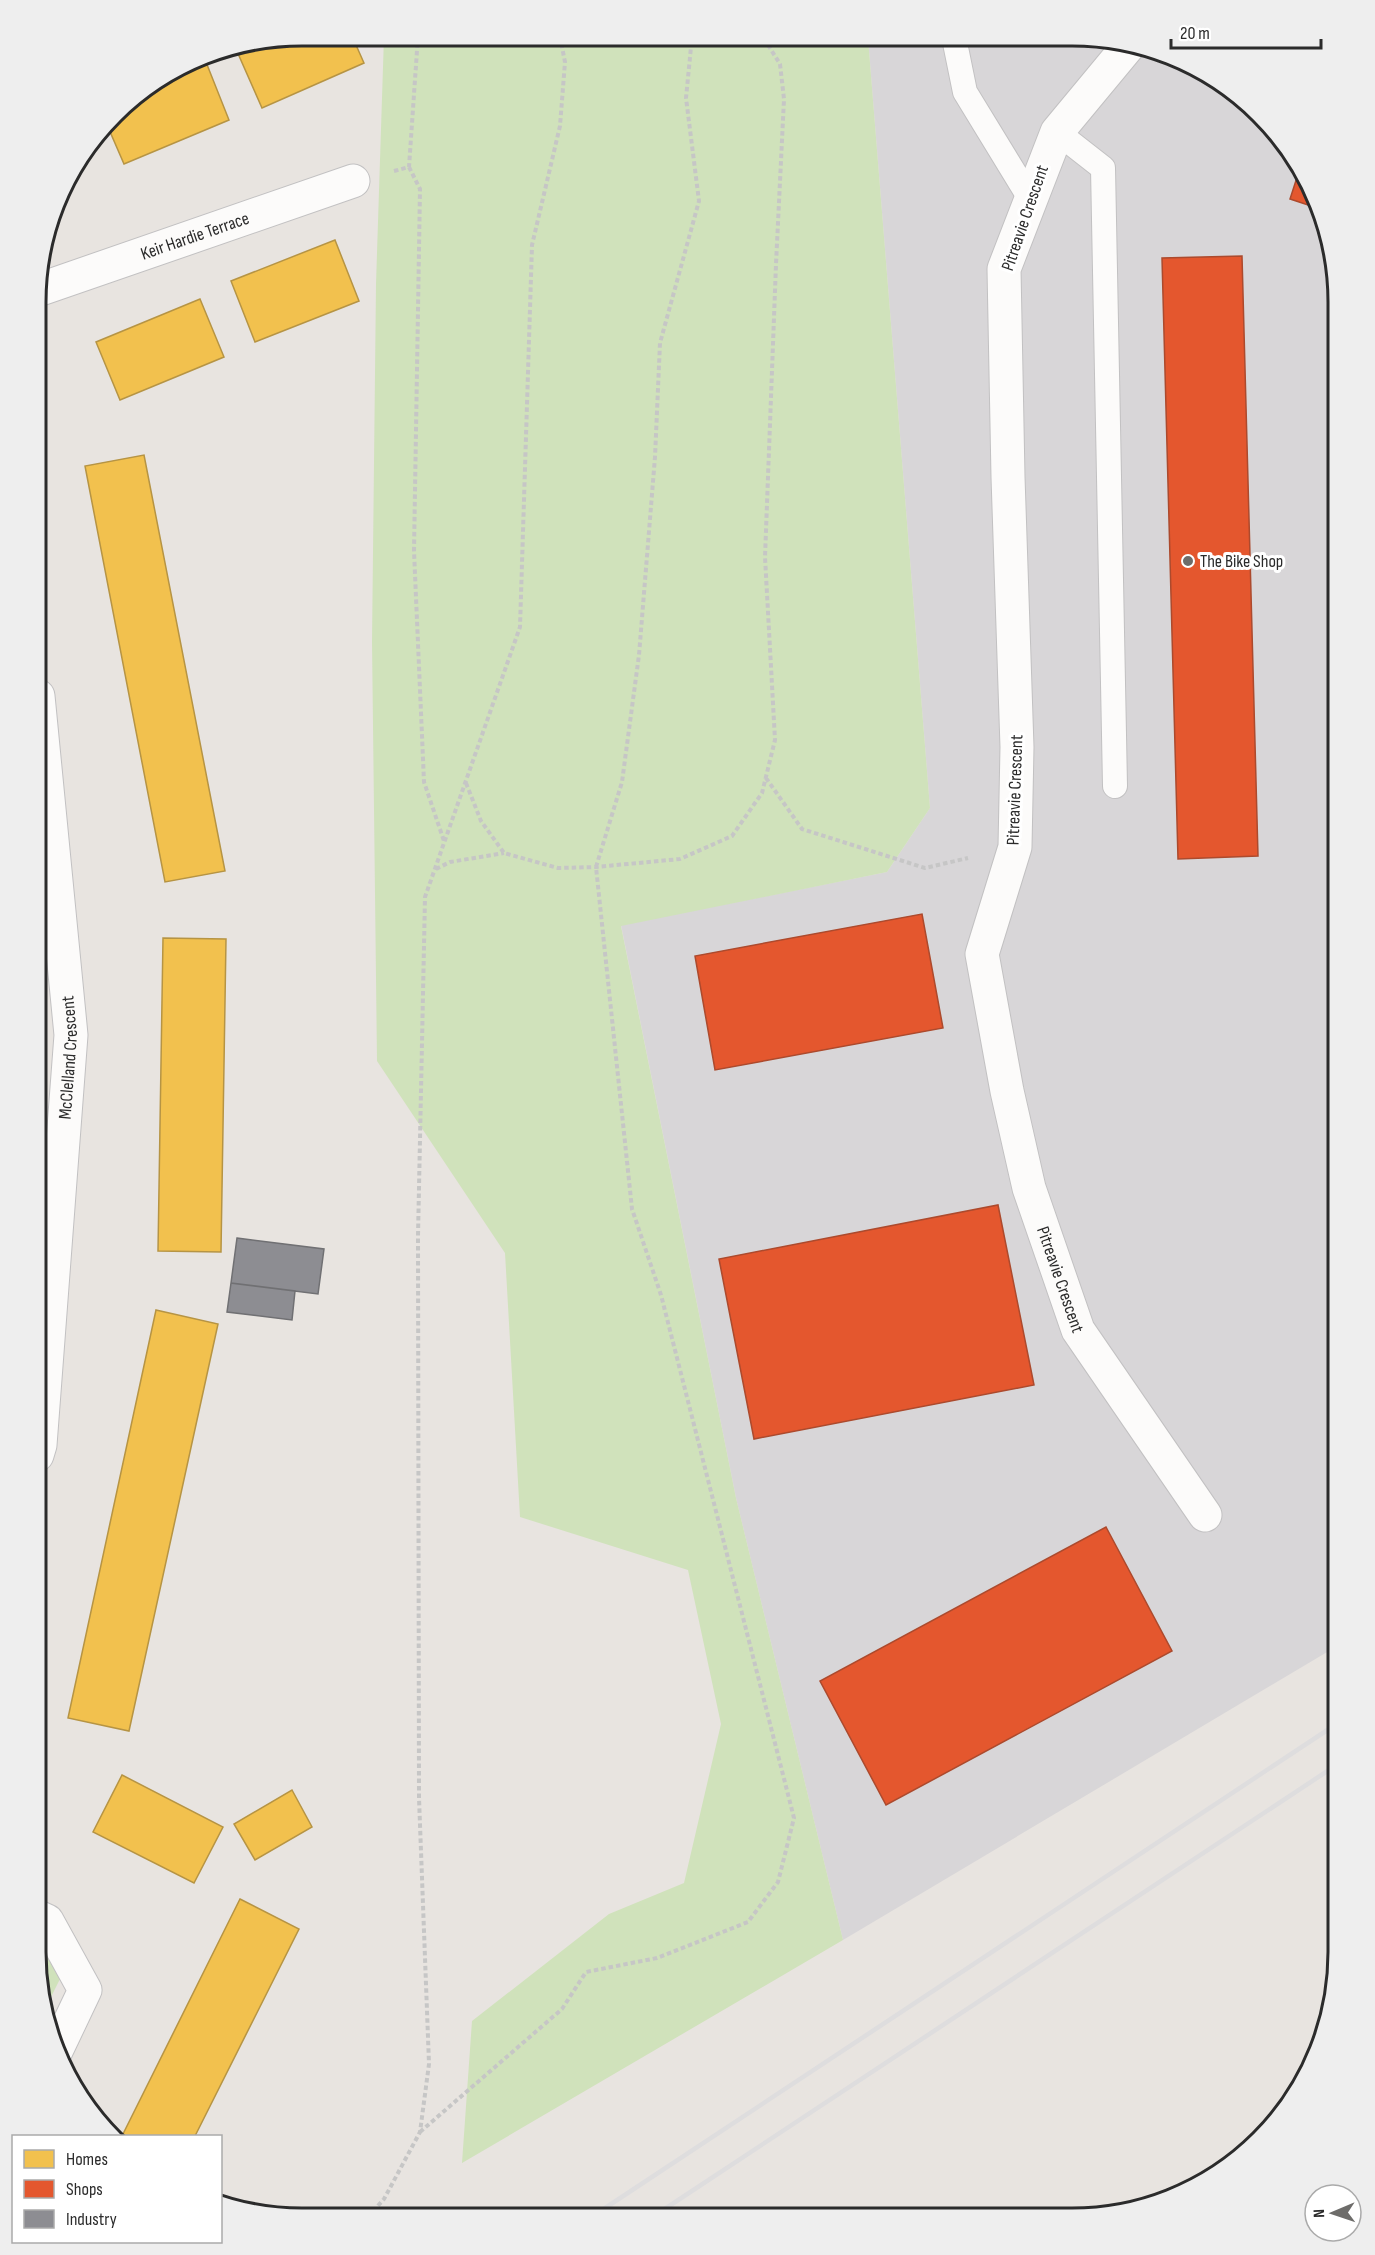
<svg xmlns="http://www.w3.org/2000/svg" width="1375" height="2255" viewBox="0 0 1375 2255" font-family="'Sofia Sans Condensed',sans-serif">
	<rect width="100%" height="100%" fill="#e8e4e0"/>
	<!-- industrial -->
	<path fill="#d8d6d8" d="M868,38H1107L1175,56L1235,91L1284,141L1319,201L1339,303V1645L843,1940L736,1498L621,925L887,872L930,808Z"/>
	<!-- green -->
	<path fill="#d0e2bb" d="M384,36L868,38L930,808L887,872L621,926L736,1498L843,1940L462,2163L472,2021L609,1914L684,1883L721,1724L688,1570L520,1517L505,1253L377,1061L372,642L376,284Z
		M36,1929L60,1979L47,2005L36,1952Z"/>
	<!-- homes -->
	<path fill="#f2c14e" stroke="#b69444" stroke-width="1.5" d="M303,36H352L364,63L262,108L236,49Z
		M204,57L229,120L124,164L108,127L127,102Z
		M335,240L359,301L255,342L231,281Z
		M200,299L224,357L120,400L96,342Z
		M144,455L225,871L165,882L85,466Z
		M163,938L226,939L221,1252L158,1251Z
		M156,1310L218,1324L129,1731L68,1718Z
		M122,1775L223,1827L194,1883L93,1832Z
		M292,1790L312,1827L255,1860L234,1824Z
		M240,1899L299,1929L195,2136H122Z"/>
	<!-- shops -->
	<path fill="#e4572e" stroke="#ac4a2d" stroke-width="1.5" d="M1300,168L1319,201L1320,209L1290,199Z
		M1242,256L1258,856L1178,859L1162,258Z
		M1338,310H1339V380Z
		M922,914L943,1028L715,1070L695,956Z
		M998,1205L1034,1385L754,1439L719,1259Z
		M1106,1527L1172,1651L886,1805L820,1681Z"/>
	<!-- industry -->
	<path fill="#8d8d92" stroke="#707073" stroke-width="1.5" d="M237,1238L324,1249L318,1294L231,1283Z
		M231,1283L295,1291L292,1320L227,1312Z"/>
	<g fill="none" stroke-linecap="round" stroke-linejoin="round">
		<!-- service casing -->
		<g stroke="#c2c1c2" stroke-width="26">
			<path id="service" d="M954,38L965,92L1031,200
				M1057,132L1103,168L1115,786"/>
		</g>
		<!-- minor casing -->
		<g stroke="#c2c1c2" stroke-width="35">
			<g id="minor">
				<path id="s1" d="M1130,44L1057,132L1004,269L1008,477L1017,747L1015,847L982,954L1007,1091L1029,1188L1078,1330L1205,1515"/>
				<path id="s2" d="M38,290L353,181"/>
				<path id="s3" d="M37,1455L40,1445L71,1035L38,696"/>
				<path d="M36,1916L47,1921L85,1990L56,2051"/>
			</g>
		</g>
		<!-- path -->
		<path stroke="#c6c6c6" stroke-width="4" stroke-dasharray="4.5 3" stroke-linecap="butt" d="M409,167L420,189L414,551L424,782L444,841
			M394,171L409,167L418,36
			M766,778L802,829L925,868L968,858
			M466,783L481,821L504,853L558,868L596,867L680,859L732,836L762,793L775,740L765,557L776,264L784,99L780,64L763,37
			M436,869L450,862L504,853
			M420,2132L562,2009L586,1972L657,1958L748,1922L778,1882L794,1818L661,1295L632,1209L596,867L622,782L639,655L655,457L660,343L699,201L686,98L692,37
			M368,2217L384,2199L420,2132L429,2064L419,1798L418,1236L425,897L520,627L532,245L560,126L565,62L560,37"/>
		<!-- service -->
		<use href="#service" stroke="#fcfbfa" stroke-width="24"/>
		<!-- minor -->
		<use href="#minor" stroke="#fcfbfa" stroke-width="33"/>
		<!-- rail -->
		<path stroke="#deddde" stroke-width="4.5" d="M590,2218L1338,1723
			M651,2218L1338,1764"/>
	</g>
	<!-- markers -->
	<circle fill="#6d6c6a" stroke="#fff" stroke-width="2" cx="1188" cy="561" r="6"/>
	<g text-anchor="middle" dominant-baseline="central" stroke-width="6" stroke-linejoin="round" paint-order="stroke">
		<!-- street labels -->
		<g font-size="18" fill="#2b2b2b" stroke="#fff">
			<text transform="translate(1025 218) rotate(-71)">Pitreavie Crescent</text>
			<text stroke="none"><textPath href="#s2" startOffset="166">Keir Hardie Terrace</textPath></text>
			<text transform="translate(1015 790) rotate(-88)">Pitreavie Crescent</text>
			<text stroke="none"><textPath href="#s3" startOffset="399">McClelland Crescent</textPath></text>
			<text stroke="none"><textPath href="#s1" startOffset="1287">Pitreavie Crescent</textPath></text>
		</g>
		<!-- poi labels -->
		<g font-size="18" fill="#2b2b2b" stroke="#fff" text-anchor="start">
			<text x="1200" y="561">The Bike Shop</text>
		</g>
	</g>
	<!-- crop -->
	<path d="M0 0H1375V2255H0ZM302 46H1072A256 256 0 0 1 1328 302V1952A256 256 0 0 1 1072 2208H302A256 256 0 0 1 46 1952V302A256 256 0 0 1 302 46Z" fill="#eee" fill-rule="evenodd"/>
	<path fill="none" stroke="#2b2b2b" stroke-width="3" d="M302 46H1072A256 256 0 0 1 1328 302V1952A256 256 0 0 1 1072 2208H302A256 256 0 0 1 46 1952V302A256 256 0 0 1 302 46Z"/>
	<!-- legend -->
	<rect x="12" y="2135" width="210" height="108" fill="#ffffff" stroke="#aaaaaa" stroke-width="1.5"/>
	<rect x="24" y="2150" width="30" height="18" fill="#f2c14e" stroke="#aaaaaa" stroke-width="1.5"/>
	<text x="66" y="2165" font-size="18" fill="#2b2b2b">Homes</text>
	<rect x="24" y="2180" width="30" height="18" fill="#e4572e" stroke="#aaaaaa" stroke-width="1.5"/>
	<text x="66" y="2195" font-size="18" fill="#2b2b2b">Shops</text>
	<rect x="24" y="2210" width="30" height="18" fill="#8d8d92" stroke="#aaaaaa" stroke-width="1.5"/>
	<text x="66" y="2225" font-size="18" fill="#2b2b2b">Industry</text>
	<!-- north arrow -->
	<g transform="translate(1333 2213) rotate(268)"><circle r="28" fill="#ffffff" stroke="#aaaaaa" stroke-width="1.5"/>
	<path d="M0-4.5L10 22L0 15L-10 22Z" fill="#6d6c6a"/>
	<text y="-9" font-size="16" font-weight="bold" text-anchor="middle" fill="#2b2b2b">N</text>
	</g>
	<!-- scale -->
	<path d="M1171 39v9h150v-9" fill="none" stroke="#2b2b2b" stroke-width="3"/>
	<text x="1180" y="39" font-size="18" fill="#2b2b2b" stroke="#ffffff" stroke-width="4.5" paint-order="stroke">20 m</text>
</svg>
